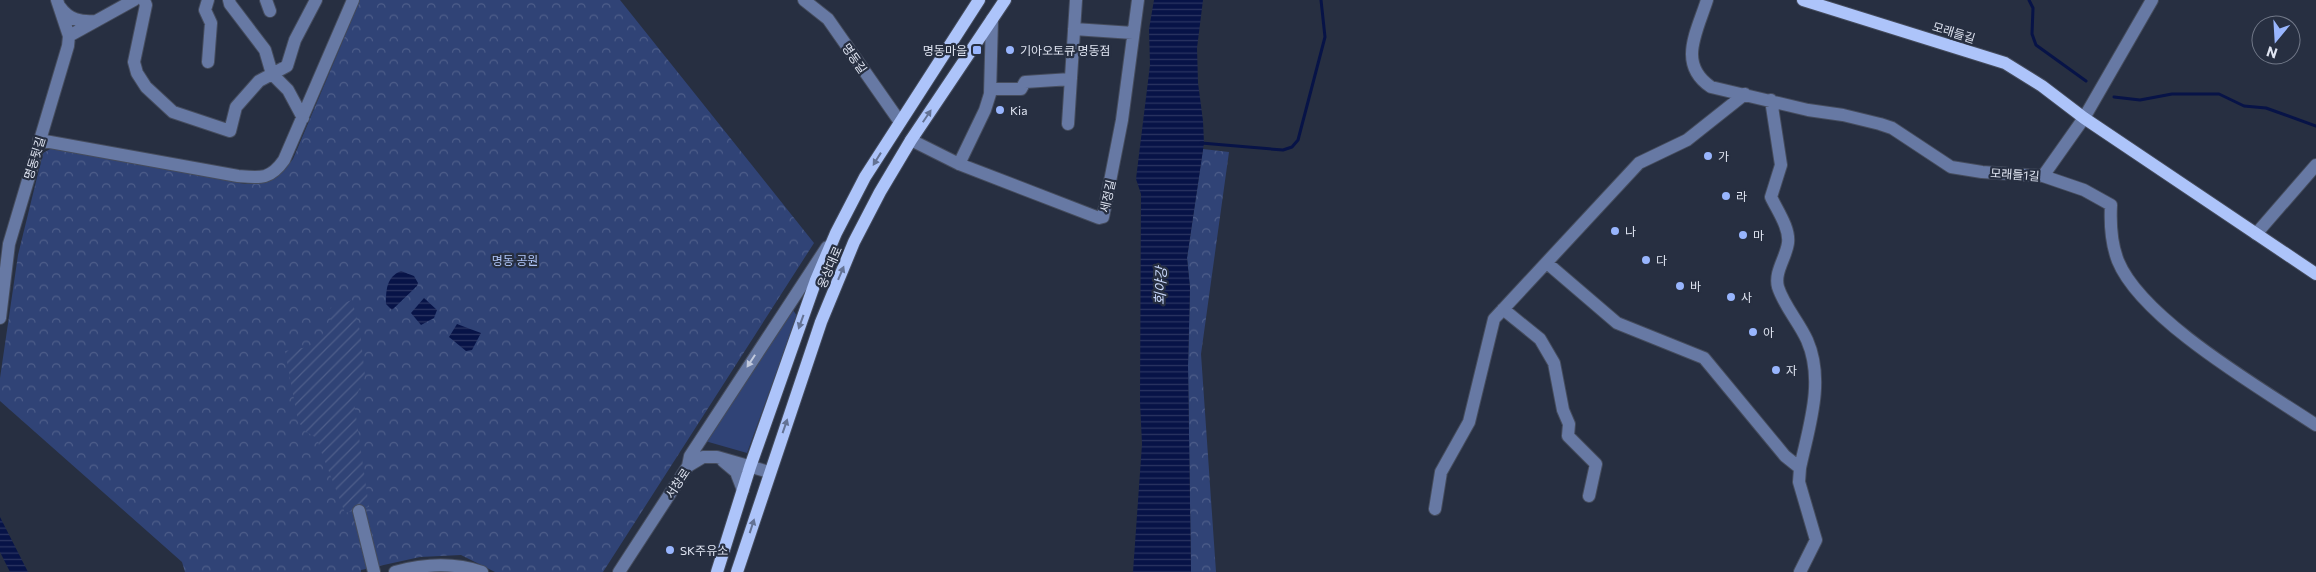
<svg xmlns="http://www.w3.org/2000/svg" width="2316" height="572" viewBox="0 0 2316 572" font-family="Commissioner,'Noto Sans KR',sans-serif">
	<defs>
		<pattern id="park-crowns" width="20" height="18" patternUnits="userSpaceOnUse" patternTransform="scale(1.25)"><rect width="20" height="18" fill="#304376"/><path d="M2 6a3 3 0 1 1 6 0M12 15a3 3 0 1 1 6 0" fill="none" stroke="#4e5e8a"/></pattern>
		<pattern id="garden-furrows" width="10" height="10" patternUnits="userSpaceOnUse" patternTransform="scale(1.25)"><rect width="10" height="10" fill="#304376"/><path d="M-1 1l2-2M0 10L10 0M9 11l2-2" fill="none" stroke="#4e5e8a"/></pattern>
		<pattern id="water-rules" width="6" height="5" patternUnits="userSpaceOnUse" patternTransform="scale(1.25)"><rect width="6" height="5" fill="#071347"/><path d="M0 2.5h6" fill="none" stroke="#2b3562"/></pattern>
	</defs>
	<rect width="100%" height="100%" fill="#272f41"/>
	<!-- grass -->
	<path fill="#304376" d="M793,310L797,316L747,453L705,441L789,312Z"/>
	<!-- park -->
	<path fill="url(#park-crowns)" d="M360,0H620L814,243L603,572H495L461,555L420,557L361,570V572H185L182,562L0,401V378L18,255L43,153L52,148L245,184C272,183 276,179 293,159Z
		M1203,149L1229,152L1201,354L1216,572H1191L1188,366L1190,288L1187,258Z"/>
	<!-- garden -->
	<path fill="url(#garden-furrows)" d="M352,300L360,331L365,376L354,402L369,507L345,513L319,446L318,439L305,431L298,421L285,351L308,347L326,335L331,320L330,308Z"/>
	<!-- water -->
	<path fill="url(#water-rules)" d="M1154,0H1203L1197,48L1198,83L1203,121L1204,143L1187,258L1190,288L1188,366L1191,572H1133L1142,444L1140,402L1141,194L1136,179L1150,65L1149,29Z
		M401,271L414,276L418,283L417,286L392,310L386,304C386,291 386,277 401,271Z
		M424,298L437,310L434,318L421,325L411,313Z
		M457,324L481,333L472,350L466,351L449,337Z
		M0,517L28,572H10L0,552Z"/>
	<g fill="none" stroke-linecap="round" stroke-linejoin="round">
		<!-- stream -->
		<path stroke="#071347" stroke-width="3" d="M2029,0L2033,8L2032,34L2036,45L2086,81
			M2114,97L2140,100L2172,94H2219L2244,106L2266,108L2316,126
			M1201,143L1283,150L1292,147L1298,140L1325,37L1321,0"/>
		<!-- minor casing -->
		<g stroke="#454c5d" stroke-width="14">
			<path id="minor" d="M144,0L146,5L134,62L137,73L146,87L173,112L230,131L236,107L259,81L287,66L295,40L316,0
				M229,0L230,4L265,50L272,74L288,90L303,118
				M266,0L270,11
				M804,0L828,19L900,122
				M1707,0C1697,32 1677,64 1711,87L1808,110L1843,115L1880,124L1892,128L1951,167L1982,172L2043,176L2084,190L2111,205C2110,224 2111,243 2118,261C2142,320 2262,389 2316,425
				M60,7C69,20 81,22 95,21
				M1074,29L1133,33
				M69,36L134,0
				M208,62L211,23L205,10L208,0
				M990,89H1021L1025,82L1071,79
				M1771,100L1781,165L1771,197C1777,210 1790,228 1788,243C1786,258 1774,272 1778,287C1784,306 1799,322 1807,340C1825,381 1809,426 1800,468
				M1068,124L1076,0
				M39,140L238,176C260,178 270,180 284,160L353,0
				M911,140L959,164L1099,218L1103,217L1122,120L1138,0
				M959,164L985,110L990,94L992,19
				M2043,176L2084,118L2152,0
				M2256,234L2316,165
				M1547,263L1617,323L1704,358L1785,456L1800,468L1799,482L1816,540L1800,572
				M1503,309L1540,339L1554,363L1563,410L1569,424L1568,436L1596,464L1589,496
				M0,318L9,244L68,46L69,36L57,0
				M723,461L736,472L743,490
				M688,466L690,456L827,247
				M1435,509L1441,472L1469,422L1494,319L1639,163L1687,140L1745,94
				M359,511L374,572
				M395,572C424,564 453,562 482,572
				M619,572L688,466L703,457H717L769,472"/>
		</g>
		<!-- major casing -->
		<g stroke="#454c5d" stroke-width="14">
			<path id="major" d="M1803,0L2005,63L2042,86L2084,118L2316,274
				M717,572L750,467L816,280L836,233L865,177L979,0
				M737,572L821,322L854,242L880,192L911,140L1005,0"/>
		</g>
		<!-- minor -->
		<use href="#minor" stroke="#6779a4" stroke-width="12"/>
		<!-- major -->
		<use href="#major" stroke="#adc4fa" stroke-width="12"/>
	</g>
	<!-- one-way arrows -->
	<defs><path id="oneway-solid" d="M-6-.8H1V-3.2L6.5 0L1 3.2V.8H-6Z" transform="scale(1.25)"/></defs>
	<g fill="#637294">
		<use href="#oneway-solid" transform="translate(927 116) rotate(-56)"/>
		<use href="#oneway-solid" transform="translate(877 159) rotate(122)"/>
		<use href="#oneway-solid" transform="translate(841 273) rotate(-67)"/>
		<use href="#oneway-solid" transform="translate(801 322) rotate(110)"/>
		<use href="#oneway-solid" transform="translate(785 426) rotate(-71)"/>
		<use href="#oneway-solid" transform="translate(752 526) rotate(-72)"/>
	</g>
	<use fill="#c2cade" href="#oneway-solid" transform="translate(751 361) rotate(123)"/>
	<!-- markers -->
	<g fill="#98b5fd" stroke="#272f41" stroke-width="2">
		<rect x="972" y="45" width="10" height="10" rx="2.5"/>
		<circle cx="1010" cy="50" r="5"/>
		<circle cx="1000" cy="110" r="5"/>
		<circle cx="1708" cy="156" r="5"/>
		<circle cx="1726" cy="196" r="5"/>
		<circle cx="1615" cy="231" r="5"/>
		<circle cx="1743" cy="235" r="5"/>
		<circle cx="1646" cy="260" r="5"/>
		<circle cx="1680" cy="286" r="5"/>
		<circle cx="1731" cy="297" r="5"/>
		<circle cx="1753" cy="332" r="5"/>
		<circle cx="1776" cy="370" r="5"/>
		<circle cx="670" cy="550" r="5"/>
	</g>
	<g text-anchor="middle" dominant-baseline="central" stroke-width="4.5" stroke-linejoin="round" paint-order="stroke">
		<!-- street labels -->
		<g font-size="12" fill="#e0e5f2" stroke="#272f41">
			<text transform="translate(1954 32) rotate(17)">모래들길</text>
			<text transform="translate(855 58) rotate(55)">명동길</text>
			<text transform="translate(34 158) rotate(-73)">명동뒷길</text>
			<text transform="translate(2015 174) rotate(4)">모래들1길</text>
			<text transform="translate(1107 196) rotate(-77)">세정길</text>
			<text transform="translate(829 267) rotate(-67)">웅상대로</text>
			<text transform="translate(677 483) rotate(-56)">서창로</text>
		</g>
		<!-- poi labels -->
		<g font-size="12" fill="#e0e5f2" stroke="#272f41" text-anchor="start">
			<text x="967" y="50" text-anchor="end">명동마을</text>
			<text x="1020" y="50">기아오토큐 명동점</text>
			<text x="1010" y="110">Kia</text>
			<text x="1718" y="156">가</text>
			<text x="1736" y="196">라</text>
			<text x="1625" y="231">나</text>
			<text x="1753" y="235">마</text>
			<text x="1656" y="260">다</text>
			<text x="1690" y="286">바</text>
			<text x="1741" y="297">사</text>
			<text x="1763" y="332">아</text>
			<text x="1786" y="370">자</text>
			<text x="680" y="550">SK주유소</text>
		</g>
		<!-- park labels -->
		<g font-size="12" fill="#afc5f8" stroke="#272f41">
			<text x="515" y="260">명동 공원</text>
		</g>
		<!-- water labels -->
		<g font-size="14" font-style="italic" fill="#c8d7fa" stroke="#272f41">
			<text transform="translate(1160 286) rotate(-88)">회야강</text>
		</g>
	</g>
	<!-- north arrow -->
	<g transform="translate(2276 40) rotate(198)"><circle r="24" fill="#272f41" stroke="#717888"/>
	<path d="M0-4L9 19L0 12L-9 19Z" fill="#98b5fd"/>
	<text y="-8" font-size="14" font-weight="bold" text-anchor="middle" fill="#e0e5f2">N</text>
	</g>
</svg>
